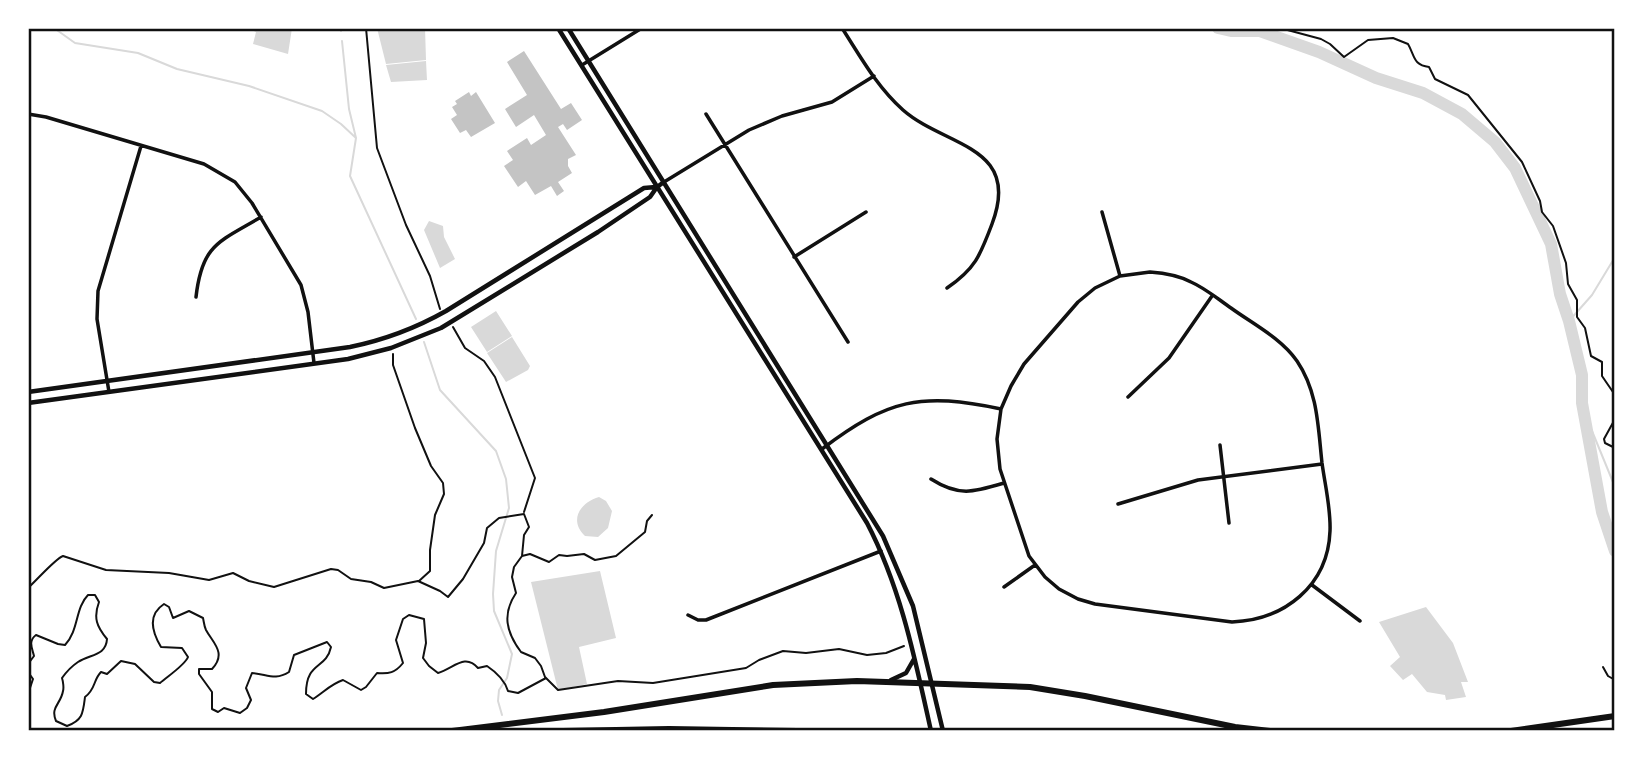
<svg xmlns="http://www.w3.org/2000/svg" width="1643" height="759" viewBox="0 0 1643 759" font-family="'Fira Sans',sans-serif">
	<rect width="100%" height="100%" fill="#fff"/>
	<!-- water -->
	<path fill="#d9d9d9" d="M246,28H292L288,54L253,44L256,32Z
		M377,28H425L426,60L386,64Z
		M426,61L427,80L391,82L386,65Z
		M429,221L443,226L444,237L455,259L440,268L424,230Z
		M496,311L512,336L487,352L471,327Z
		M512,337L530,366L528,370L506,382L487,353Z
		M599,497L606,501L612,511L608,528L598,537L585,536C569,521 579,503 599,497Z
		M600,571L616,638L579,647L587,684L558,690L531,582Z
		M1426,607L1453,643L1468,682H1461L1466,697L1446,700L1445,695L1427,692L1412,674L1403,680L1390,666L1400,657L1379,622Z"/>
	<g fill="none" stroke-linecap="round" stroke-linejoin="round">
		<!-- stream -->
		<path stroke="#d9d9d9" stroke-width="2" d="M54,28L75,43L138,53L177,69L249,86L322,111L341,124L356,138
			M341,28V31
			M342,41L349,109L356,138L350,176L416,319
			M1569,321L1592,295L1615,257
			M424,342L440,390L496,451L506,479L509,508L496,551L493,594L494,611L512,654L507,678L499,690L498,701L502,715
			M1587,430L1592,431L1615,487"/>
		<!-- river -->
		<path stroke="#d9d9d9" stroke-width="12" d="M1218,28L1231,31H1260L1319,52L1376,78L1423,93L1462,114L1495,142L1515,168L1551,244L1560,294L1569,321L1582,375V403L1602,512L1615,551"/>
	</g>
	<!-- building -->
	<path fill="#c4c4c4" d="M524,51L561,109L571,103L582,120L567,130L563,124L558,127L576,155L568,159V166L572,173L558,182L564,191L557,196L551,186L535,195L526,181L518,187L504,166L513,160L507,151L527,138L531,145L546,135L534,115L516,127L505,109L527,95L507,62Z
		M469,92L471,96L476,92L495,123L471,137L466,130L460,133L451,119L457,115L452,107L457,104L455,101Z"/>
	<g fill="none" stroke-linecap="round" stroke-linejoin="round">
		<!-- path -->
		<path stroke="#111" stroke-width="2" d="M366,28L377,148L406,225L430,276L440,309
			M1280,28L1321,39L1330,44L1344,57L1368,40L1393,38L1408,44C1415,56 1413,65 1429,67L1435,79L1468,95L1522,162L1540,201L1542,212L1553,226L1566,263L1568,284L1577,300V317L1585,328L1591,356L1602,362V376L1615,395
			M453,327L465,348L484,361L495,377L533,473L535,478L524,512
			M393,354V365L415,428L431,466L443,483L444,494L435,515L430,550V571L419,581
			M1615,419L1604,439L1605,443L1615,448
			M522,556L530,554L549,562L559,555L567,556L584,554L595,560L616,556L645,532L647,521L652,515
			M28,588C37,580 55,559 63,556L106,570L169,573L209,580L233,573L249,581L274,587L331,569L338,570L351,579L371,582L384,588L418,581L440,591L448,597L463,579L484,543L487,528L499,518L524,514L529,527L524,535L522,556L514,567L512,577L516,593C502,614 506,632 521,652L535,658L541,666L545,677L558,690L618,681L653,683L746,668L759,660L783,651L806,653L839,649L867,655L886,653L904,646
			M28,664L34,656C32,648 28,641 36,635L58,644L65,645C79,630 75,608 88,595H95L99,602C93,618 97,627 107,639C106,656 90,654 78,662C72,666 67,671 62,678C63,681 64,688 63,691C61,704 50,707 56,721L67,726C83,720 83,713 85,697C96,689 93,680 101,672L107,674L121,661L135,664L154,682L160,683C168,676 185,665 188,657L182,648L161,647C152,632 147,615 164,604L169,607L173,618L189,611L203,618C204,622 204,626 206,630C213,643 227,653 212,669H199V674L212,692V709L218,712L224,708L240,713L247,708L251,700L246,688L252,673C267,674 275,681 289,672L294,655L327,642L331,647C326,670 306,661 306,694L313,699C324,692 331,684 343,680L361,690L366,687L377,673C389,674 395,673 403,663L396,640L403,619L409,615L424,619L426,643L423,658L429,666L438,673C454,668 465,653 478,668L487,666C496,672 505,681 508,691L518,693L546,678
			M1603,667L1608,676L1615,680
			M28,672L33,679L28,694"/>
		<!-- minor -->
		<path stroke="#111" stroke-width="3.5" d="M842,28C860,56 877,87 903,110C945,147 1022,145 992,224C980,256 975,269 947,288
			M582,65L642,28
			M28,114L46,117L204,164L235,182L252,203L301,285L308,312L314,363
			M706,114L848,342
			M664,182L749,130L782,116L832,102L874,76
			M1102,212L1120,276
			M794,257L866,212
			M1150,272C1164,273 1178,275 1191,282C1205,288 1218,299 1231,308C1253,324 1281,338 1297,361C1318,392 1318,427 1322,463C1325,485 1331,509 1330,531C1328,586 1284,620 1232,622L1095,604L1078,599L1059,589L1045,577L1029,556L1000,469L997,439L1001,409L1011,386L1024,364L1078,302L1095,288L1120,276Z
			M196,297C202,244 219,242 261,217
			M109,392L97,319L98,291L141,146
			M1128,397L1169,358L1212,296
			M1220,445L1229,523
			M822,449C888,399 921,392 1001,409
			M931,479C959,497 974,492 1004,483
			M1118,504L1198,480L1322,464
			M1312,585L1360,621
			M1004,587L1035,565
			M688,615L698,620H706L881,551"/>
		<!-- tertiary -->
		<path stroke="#111" stroke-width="4.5" d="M558,28L867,523C901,588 915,659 931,731
			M568,28L883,536L913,606L943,731
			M28,392L350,347C384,340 416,328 446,311L644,188L656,187
			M28,403L348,359L391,348L441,328L598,232L650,197L657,187L664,182
			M891,680L906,673L914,659"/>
		<!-- motorway -->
		<path stroke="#111" stroke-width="6" d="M452,731L604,712L773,685L857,681L1030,687L1085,696L1235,727L1270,731
			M563,731L669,729L797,731
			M1511,731L1615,716"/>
	</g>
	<!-- border -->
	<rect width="1643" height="759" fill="none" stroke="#ffffff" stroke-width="60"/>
	<rect x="30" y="30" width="1583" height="699" fill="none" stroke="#111" stroke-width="2.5"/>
</svg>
